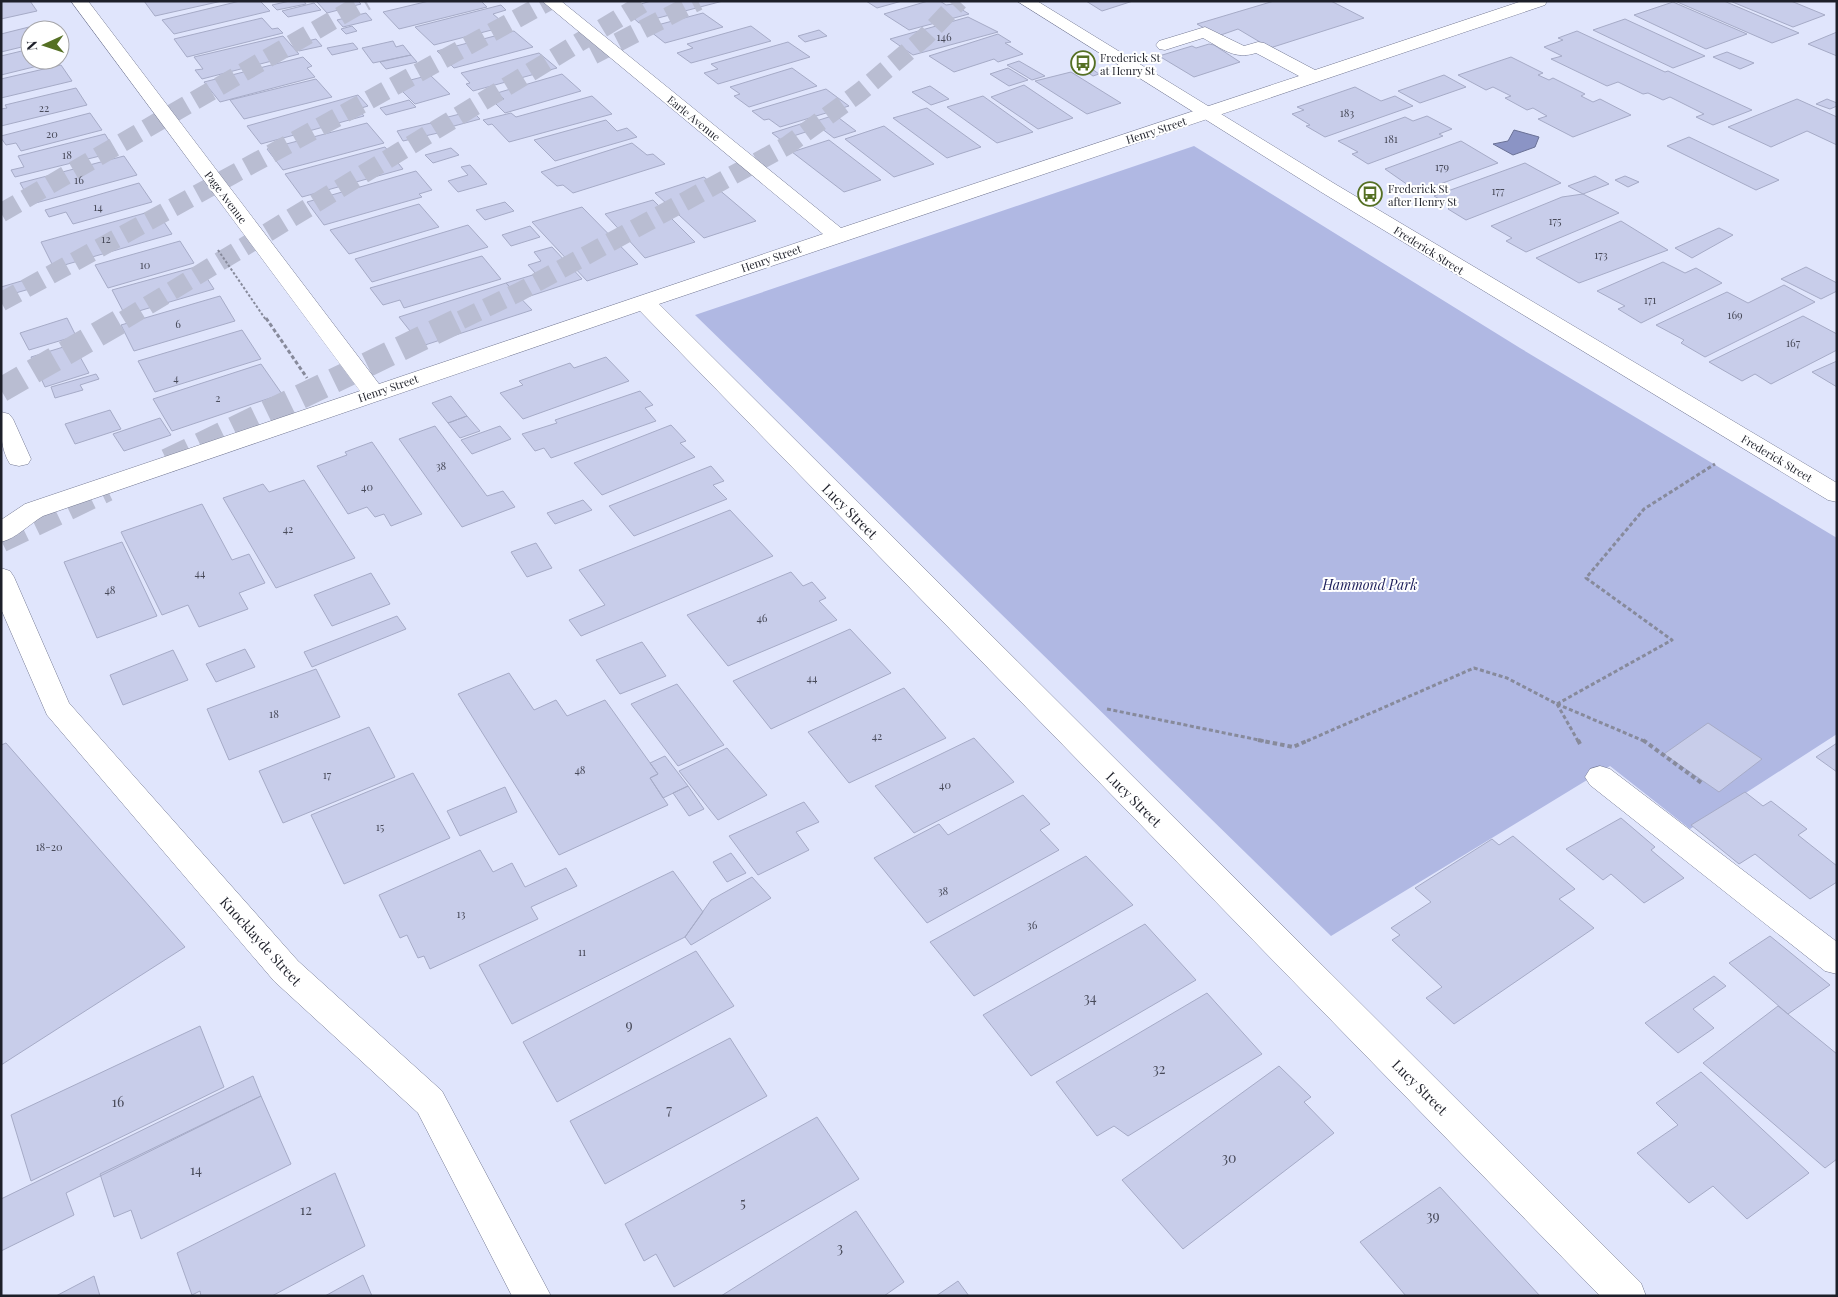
<svg xmlns="http://www.w3.org/2000/svg" width="1838" height="1297" viewBox="0 0 1838 1297" font-family="'Playfair Display',serif">
	<rect width="100%" height="100%" fill="#e0e5fc"/>
	<!-- green -->
	<path fill="#b0b8e3" d="M1194,146L1520,348L1837,538V734L1690,829L1610,766L1331,936L695,315Z"/>
	<!-- water -->
	<path fill="#8b94c5" stroke="#6a7196" d="M1514,130L1539,137L1535,147L1513,155L1493,144L1508,141Z"/>
	<!-- building -->
	<path fill="#c8cdea" stroke="#a6abc7" d="M1,1H30L37,11L1,19Z
		M144,1H222L155,16Z
		M240,1H260L270,11L174,34L162,20Z
		M290,1H304L306,4L277,10L272,5Z
		M316,1H358L361,4L327,13Z
		M429,1H481L487,7L399,29L383,12Z
		M651,1H723L639,23L629,14L640,11L634,6Z
		M866,1H902L877,8Z
		M928,1H940L946,5L953,4L969,14L909,30L884,14Z
		M1086,1H1133L1102,11Z
		M1274,1H1331L1364,18L1270,48L1238,29L1218,36L1197,24Z
		M1675,1H1724L1799,33L1772,43Z
		M1730,1H1791L1825,15L1793,27Z
		M1673,2L1747,34L1706,49L1634,15Z
		M314,3L321,10L288,17L282,11Z
		M501,5L506,10L493,14L507,26L434,45L415,27Z
		M366,13L372,20L343,27L337,20Z
		M703,13L723,27L665,43L646,28Z
		M968,17L998,32L913,55L890,39Z
		M262,18L272,29L278,28L283,33L187,57L174,39Z
		M1625,19L1705,56L1673,68L1593,30Z
		M33,26L36,30H30V45L1,52V34Z
		M352,26L357,31L346,34L341,29Z
		M751,26L771,41L691,63L677,53L693,48L687,44Z
		M819,30L827,36L805,42L798,36Z
		M514,31L533,47L454,68L437,51Z
		M1577,31L1665,72L1668,71L1752,110L1713,125L1696,117L1704,114L1670,97L1663,100L1648,93L1643,94L1618,82L1607,86L1551,59L1562,56L1544,47L1563,40L1558,38Z
		M1837,32V56L1808,44Z
		M998,34L1011,42L1005,43L1023,54L998,62L994,59L954,72L929,56Z
		M283,36L299,54L202,79L195,70L203,69L194,57Z
		M316,39L322,46L299,51L294,44Z
		M393,41L396,47L403,45L411,55L373,63L362,48Z
		M788,42L810,57L718,84L704,73L718,69L711,64Z
		M353,43L358,49L332,55L327,48Z
		M1209,44L1214,45L1240,62L1194,77L1159,56L1192,46L1196,48Z
		M30,49V60L58,61L1,75V56Z
		M1727,52L1754,63L1740,69L1713,57Z
		M539,53L557,68L473,91L466,84L470,83L461,73Z
		M411,55L417,62L386,69L380,62Z
		M303,57L312,66L307,68L315,77L220,102L204,82Z
		M1511,57L1543,73L1538,75L1549,80L1553,78L1585,94L1581,96L1593,102L1600,99L1631,115L1573,137L1538,119L1547,116L1533,108L1527,110L1505,98L1511,96L1493,87L1486,90L1458,75Z
		M1019,61L1045,76L1032,80L1007,65Z
		M61,65L72,81L1,98V79Z
		M1088,66L1099,74L1093,76L1081,68Z
		M792,68L817,86L749,107L734,96L740,94L730,87Z
		M1008,68L1028,80L1009,86L990,74Z
		M1071,72L1121,103L1087,114L1035,81Z
		M562,74L581,91L505,113L494,102L504,99L497,93Z
		M430,75L450,94L415,104L395,84Z
		M1444,75L1466,87L1420,103L1398,91Z
		M316,79L332,97L244,119L230,100Z
		M1024,85L1073,118L1038,129L991,97Z
		M930,86L949,99L931,105L912,92Z
		M1355,87L1381,101L1395,96L1413,106L1325,137L1306,126L1310,125L1292,114L1304,110L1297,107Z
		M76,88L87,105L1,126V109L7,108L5,105Z
		M826,89L849,106L780,127L769,119L764,120L752,111Z
		M358,95L368,106L358,109L364,116L261,144L247,126Z
		M592,96L612,114L509,142L492,124L488,125L483,120L511,113L516,117Z
		M983,96L1033,132L997,143L947,107Z
		M1797,99L1837,117V145L1807,131L1771,147L1728,127Z
		M1827,99L1837,103V106L1830,109L1816,104Z
		M409,100L416,107L386,115L380,108Z
		M927,108L981,147L947,158L893,118Z
		M472,111L480,119L443,129L436,120Z
		M90,113L102,130L21,151L16,143L6,145L1,138V136Z
		M835,115L856,131L834,138L813,122Z
		M1427,116L1452,129L1439,134L1443,136L1368,164L1352,154L1358,152L1338,141L1405,117L1413,121Z
		M606,120L617,131L627,128L637,137L555,161L534,140Z
		M810,121L818,128L781,140L772,133Z
		M367,123L384,143L283,170L267,149Z
		M431,123L438,133L403,141L397,131Z
		M884,126L934,164L894,177L845,139Z
		M105,134L116,152L15,177L11,170L24,167L18,156Z
		M1689,137L1779,180L1756,190L1667,146Z
		M829,140L881,180L844,192L792,152Z
		M1461,141L1498,163L1418,192L1385,169Z
		M632,143L647,155L653,154L665,164L573,193L563,185L557,186L541,172Z
		M385,147L403,169L302,197L285,174Z
		M451,148L459,155L433,163L425,155Z
		M124,156L137,175L32,204L20,183Z
		M1525,163L1561,183L1466,220L1448,209L1451,206L1434,196Z
		M470,165L487,184L458,192L448,181L468,175L461,167Z
		M416,171L432,190L419,194L422,197L324,225L307,202Z
		M1595,176L1609,184L1583,194L1568,186Z
		M1625,176L1639,182L1628,187L1615,180Z
		M704,177L756,221L704,238L655,193Z
		M139,183L152,202L73,224L66,212L49,217L45,210Z
		M1583,194L1619,213L1526,252L1506,241L1512,238L1491,226L1562,197Z
		M653,200L695,242L645,258L605,214Z
		M505,202L514,211L485,220L476,210Z
		M419,204L439,227L349,254L330,230Z
		M582,207L638,264L587,281L532,222Z
		M156,210L172,234L54,268L41,242Z
		M1621,221L1668,250L1579,283L1536,258Z
		M468,225L488,247L372,282L355,259Z
		M530,226L540,237L511,246L502,235Z
		M1719,228L1733,235L1692,258L1675,248Z
		M180,241L194,263L108,288L95,265Z
		M552,247L582,279L521,299L506,283L536,274L528,265L541,261L534,252Z
		M482,256L501,279L404,308L400,300L383,305L370,288Z
		M1663,262L1685,273L1696,268L1722,283L1641,323L1618,309L1625,306L1597,291Z
		M199,266L214,289L125,315L112,290Z
		M1806,267L1837,283V291L1821,299L1781,279Z
		M35,277L40,286L5,296L1,289V287Z
		M506,283L532,310L422,346L399,317Z
		M1784,285L1815,302L1705,357L1681,343L1684,340L1656,325L1727,292L1748,303Z
		M220,296L235,321L134,351L121,325Z
		M1803,316L1837,334V350L1771,384L1755,374L1742,381L1709,362Z
		M67,318L76,336L29,350L20,333Z
		M242,330L261,359L155,392L138,361Z
		M73,344L89,373L45,387L31,357Z
		M606,357L629,381L523,419L500,393L523,385L519,381L570,363L574,368Z
		M1837,361V387L1812,372Z
		M261,364L282,394L172,431L153,399Z
		M96,374L99,379L80,385L83,390L55,398L51,387Z
		M640,391L653,405L645,408L656,421L551,458L544,448L535,451L522,434L557,423L555,420Z
		M451,396L467,416L448,423L432,403Z
		M110,410L121,429L75,444L65,424Z
		M467,416L480,431L460,438L448,423Z
		M160,418L171,435L124,451L113,434Z
		M671,425L686,441L680,443L695,457L602,495L574,463Z
		M435,426L487,496L503,491L515,507L462,527L399,439Z
		M500,426L511,439L472,454L461,440Z
		M372,442L422,514L391,526L384,514L375,517L367,507L348,514L317,466L347,455L345,452Z
		M711,466L724,481L713,485L727,499L634,536L609,506Z
		M304,480L355,558L276,588L223,498L263,484L269,492Z
		M583,500L592,510L555,524L547,513Z
		M202,504L232,560L249,554L265,583L239,593L248,609L199,627L188,605L162,615L121,532Z
		M730,510L773,556L581,636L569,620L605,605L579,570Z
		M122,542L157,616L97,638L64,562Z
		M536,543L552,568L527,577L511,552Z
		M791,572L803,586L812,582L826,598L819,601L837,620L728,666L687,615Z
		M371,573L390,604L332,626L314,595Z
		M397,616L406,629L312,667L304,652Z
		M850,629L891,673L771,729L733,681Z
		M642,642L666,676L620,694L596,660Z
		M245,649L255,667L216,682L206,664Z
		M173,650L188,680L123,705L110,675Z
		M316,669L340,717L229,760L207,709Z
		M509,673L534,710L556,700L567,716L605,700L658,774L650,778L668,805L559,855L458,694Z
		M677,684L724,745L678,766L631,704Z
		M904,688L946,738L849,783L808,732Z
		M1708,723L1762,759L1719,792L1664,754Z
		M369,727L395,777L283,823L259,771Z
		M974,738L1014,782L914,833L875,786Z
		M6,743L185,947L1,1065V745Z
		M1837,743V772L1816,757Z
		M727,748L767,795L718,820L679,771Z
		M665,756L688,786L663,798L650,778L658,774L650,763Z
		M413,773L450,838L344,884L311,815Z
		M688,786L704,809L689,816L673,793Z
		M505,787L517,812L460,836L447,811Z
		M1745,792L1763,806L1771,801L1807,829L1798,835L1837,866V882L1810,899L1755,854L1739,864L1691,825Z
		M1023,795L1050,824L1040,830L1059,850L927,923L874,858L939,824L948,835Z
		M804,802L819,822L796,832L809,850L758,875L729,836Z
		M1621,818L1655,847L1651,850L1684,878L1644,903L1611,874L1603,880L1566,849Z
		M1513,836L1575,889L1559,899L1594,928L1454,1024L1426,998L1442,987L1392,940L1400,935L1391,928L1431,902L1415,888L1492,839L1499,845Z
		M480,850L493,872L512,863L525,887L566,868L577,886L531,907L538,919L430,969L424,956L418,958L407,935L400,938L379,895Z
		M731,853L746,873L727,882L713,862Z
		M1086,856L1133,905L974,996L930,942Z
		M673,871L703,912L685,937L512,1024L479,965Z
		M752,877L771,898L691,945L685,937L711,900Z
		M1145,924L1196,980L1031,1076L983,1015Z
		M1770,936L1830,985L1788,1014L1729,963Z
		M696,951L734,1006L557,1102L523,1042Z
		M1714,976L1726,986L1693,1009L1714,1028L1678,1053L1645,1023Z
		M1207,993L1262,1054L1128,1136L1114,1126L1097,1136L1056,1082Z
		M1778,1006L1837,1054V1159L1825,1168L1703,1063Z
		M200,1026L224,1087L31,1181L11,1115Z
		M730,1038L767,1096L605,1184L570,1121Z
		M1279,1066L1311,1097L1304,1102L1334,1133L1183,1249L1122,1180Z
		M1701,1072L1809,1173L1747,1219L1713,1186L1689,1203L1637,1153L1678,1125L1656,1103Z
		M253,1076L261,1096L66,1193L74,1215L1,1251V1199Z
		M261,1096L291,1164L141,1239L131,1210L114,1217L100,1174Z
		M817,1117L859,1179L674,1287L656,1254L644,1261L625,1224Z
		M335,1173L365,1246L272,1296H201L200,1291L192,1295L177,1253Z
		M1440,1187L1540,1296H1406L1360,1242Z
		M856,1211L904,1282L884,1296H721Z
		M363,1275L372,1296H325Z
		M94,1276L100,1296H56Z
		M958,1281L969,1296H936Z"/>
	<g fill="none" stroke-linecap="round" stroke-linejoin="round">
		<!-- highway-tunnel-far1 -->
		<path stroke="#b9bdd2" stroke-width="19" stroke-dasharray="19 9" stroke-linecap="butt" d="M593,55L698,1
			M1,213L366,1
			M1,302L549,1
			M124,320L647,1
			M461,320L521,291L788,145L860,92L925,37L959,1"/>
		<!-- highway-tunnel -->
		<path stroke="#b9bdd2" stroke-width="25" stroke-dasharray="25 12" stroke-linecap="butt" d="M1,390L126,318
			M167,461L464,318
			M1,540L107,489"/>
		<!-- minor casing -->
		<g stroke="#747993" stroke-width="1">
			<path id="minor" d="M71,1H88L379,384L823,234L542,1H561L841,228L1299,76L1256,53C1234,60 1223,49 1203,38L1165,50L1159,49L1156,45L1159,41L1205,27L1244,46L1258,42L1264,43L1315,70L1522,1H1547L1545,5L659,304L1641,1283L1646,1296H1600L640,311L43,516C29,524 17,538 1,542V520L25,504L360,391Z
				M1,412L9,414L13,419L31,459L28,464L19,466L10,464C0,448 1,431 1,412Z
				M1,568L10,571L14,577L69,703L298,961L442,1091L551,1296H512L418,1113L274,981L47,715L1,609Z
				M1600,766L1610,769L1837,942V974L1825,971L1590,785L1585,777L1590,769Z"/>
		</g>
		<!-- major casing -->
		<g stroke="#747993" stroke-width="1">
			<path id="major" d="M1017,1H1037L1335,184L1837,483V502L1828,500L1321,192Z"/>
		</g>
		<!-- path-far2 -->
		<path stroke="#878a9b" stroke-width="2" stroke-dasharray="2.5 2" stroke-linecap="butt" d="M218,250L266,320"/>
		<!-- path-far1 -->
		<path stroke="#878a9b" stroke-width="3" stroke-dasharray="4 2.5" stroke-linecap="butt" d="M266,318L307,378
			M1557,704L1644,741
			M1557,704L1578,741
			M1107,709L1264,741
			M1307,741L1474,668L1507,678L1557,704L1672,640L1586,578L1644,509L1715,464"/>
		<!-- path -->
		<path stroke="#878a9b" stroke-width="4" stroke-dasharray="4.5 3" stroke-linecap="butt" d="M1258,740L1293,747L1309,740
			M1578,740L1580,744
			M1643,740L1703,784"/>
		<!-- minor -->
		<use href="#minor" fill="#fff" fill-rule="evenodd"/>
		<!-- major -->
		<use href="#major" fill="#fff" fill-rule="evenodd"/>
	</g>
	<!-- icons -->
	<defs>
		<g id="bus-ring" transform="scale(1.25)"><circle r="9.5" fill="#fff" stroke="#557024" stroke-width="1.5"/><path d="M-5-6H5V4H4V6H2V4H-2V6H-4V4H-5ZM-3.5-4V0h7V-4ZM-3.5 1.2v1.5H-2V1.2ZM2 1.2v1.5H3.5V1.2Z" fill="#557024"/></g>
	</defs>
	<g fill-rule="evenodd">
		<use href="#bus-ring" x="1083" y="63"/>
		<use href="#bus-ring" x="1370" y="194"/>
	</g>
	<g text-anchor="middle" dominant-baseline="central" stroke-width="4" stroke-linejoin="round" paint-order="stroke">
		<!-- number labels -->
		<g font-size="11" fill="#484a59">
			<text x="944" y="36">146</text>
			<text x="44" y="107">22</text>
			<text x="1347" y="112">183</text>
			<text x="52" y="133">20</text>
			<text x="1391" y="138">181</text>
			<text x="67" y="154">18</text>
			<text x="1442" y="166">179</text>
			<text x="79" y="179">16</text>
			<text x="1498" y="190">177</text>
			<text x="98" y="206">14</text>
			<text x="1555" y="220">175</text>
			<text x="106" y="238">12</text>
			<text x="1601" y="254">173</text>
			<text x="145" y="264">10</text>
			<text x="1650" y="299">171</text>
			<text x="1735" y="314">169</text>
			<text x="178" y="323">6</text>
			<text x="1793" y="342">167</text>
			<text x="176" y="377">4</text>
			<text x="218" y="397">2</text>
			<text x="441" y="465">38</text>
			<text x="367" y="486">40</text>
			<text x="288" y="528">42</text>
			<text x="200" y="572">44</text>
			<text x="110" y="589">48</text>
			<text x="762" y="617">46</text>
			<text x="812" y="677">44</text>
			<text x="274" y="713">18</text>
			<text x="877" y="735">42</text>
			<text x="580" y="769">48</text>
			<text x="327" y="774">17</text>
			<text x="945" y="784">40</text>
			<text x="380" y="826">15</text>
			<text x="49" y="846">18-20</text>
			<text x="943" y="890">38</text>
			<text x="461" y="913">13</text>
			<text x="1032" y="924">36</text>
			<text x="582" y="951">11</text>
		</g>
		<!-- far-poi labels -->
		<g font-size="11" fill="#1d1f29" stroke="#fff" text-anchor="start">
			<text x="1100" y="57">Frederick St<tspan x="1100" dy="13">at Henry St</tspan></text>
			<text x="1388" y="188">Frederick St<tspan x="1388" dy="13">after Henry St</tspan></text>
		</g>
		<!-- far-street labels -->
		<g font-size="11" fill="#1d1f29" stroke="#fff">
			<text transform="translate(694 118) rotate(39)">Earle Avenue</text>
			<text transform="translate(1156 130) rotate(-18)">Henry Street</text>
			<text transform="translate(226 197) rotate(53)">Page Avenue</text>
			<text transform="translate(1429 250) rotate(32)">Frederick Street</text>
			<text transform="translate(771 258) rotate(-19)">Henry Street</text>
			<text transform="translate(388 388) rotate(-19)">Henry Street</text>
			<text transform="translate(1777 458) rotate(31)">Frederick Street</text>
		</g>
		<!-- street labels -->
		<g font-size="14" fill="#1d1f29" stroke="#fff">
			<text transform="translate(850 511) rotate(45)">Lucy Street</text>
			<text transform="translate(1134 799) rotate(45)">Lucy Street</text>
			<text transform="translate(261 941) rotate(48)">Knocklayde Street</text>
			<text transform="translate(1420 1087) rotate(45)">Lucy Street</text>
		</g>
		<!-- park labels -->
		<g font-size="14" font-style="italic" fill="#1f205c" stroke="#fff">
			<text x="1370" y="584">Hammond Park</text>
		</g>
		<!-- near-number labels -->
		<g font-size="14" fill="#484a59">
			<text x="1090" y="997">34</text>
			<text x="629" y="1024">9</text>
			<text x="1159" y="1068">32</text>
			<text x="118" y="1101">16</text>
			<text x="669" y="1109">7</text>
			<text x="1229" y="1157">30</text>
			<text x="196" y="1169">14</text>
			<text x="743" y="1202">5</text>
			<text x="306" y="1209">12</text>
			<text x="1433" y="1215">39</text>
			<text x="840" y="1247">3</text>
		</g>
	</g>
	<!-- border -->
	<rect width="1838" height="1297" fill="none" stroke="#1d1f29" stroke-width="5"/>
	<!-- north arrow -->
	<g transform="translate(45 45) rotate(267)"><circle r="24" fill="#ffffff" stroke="#a5a5a9"/>
	<path d="M0-4L9 19L0 12L-9 19Z" fill="#557024"/>
	<text y="-8" font-size="14" font-weight="bold" text-anchor="middle" fill="#1d1f29">N</text>
	</g>
</svg>
